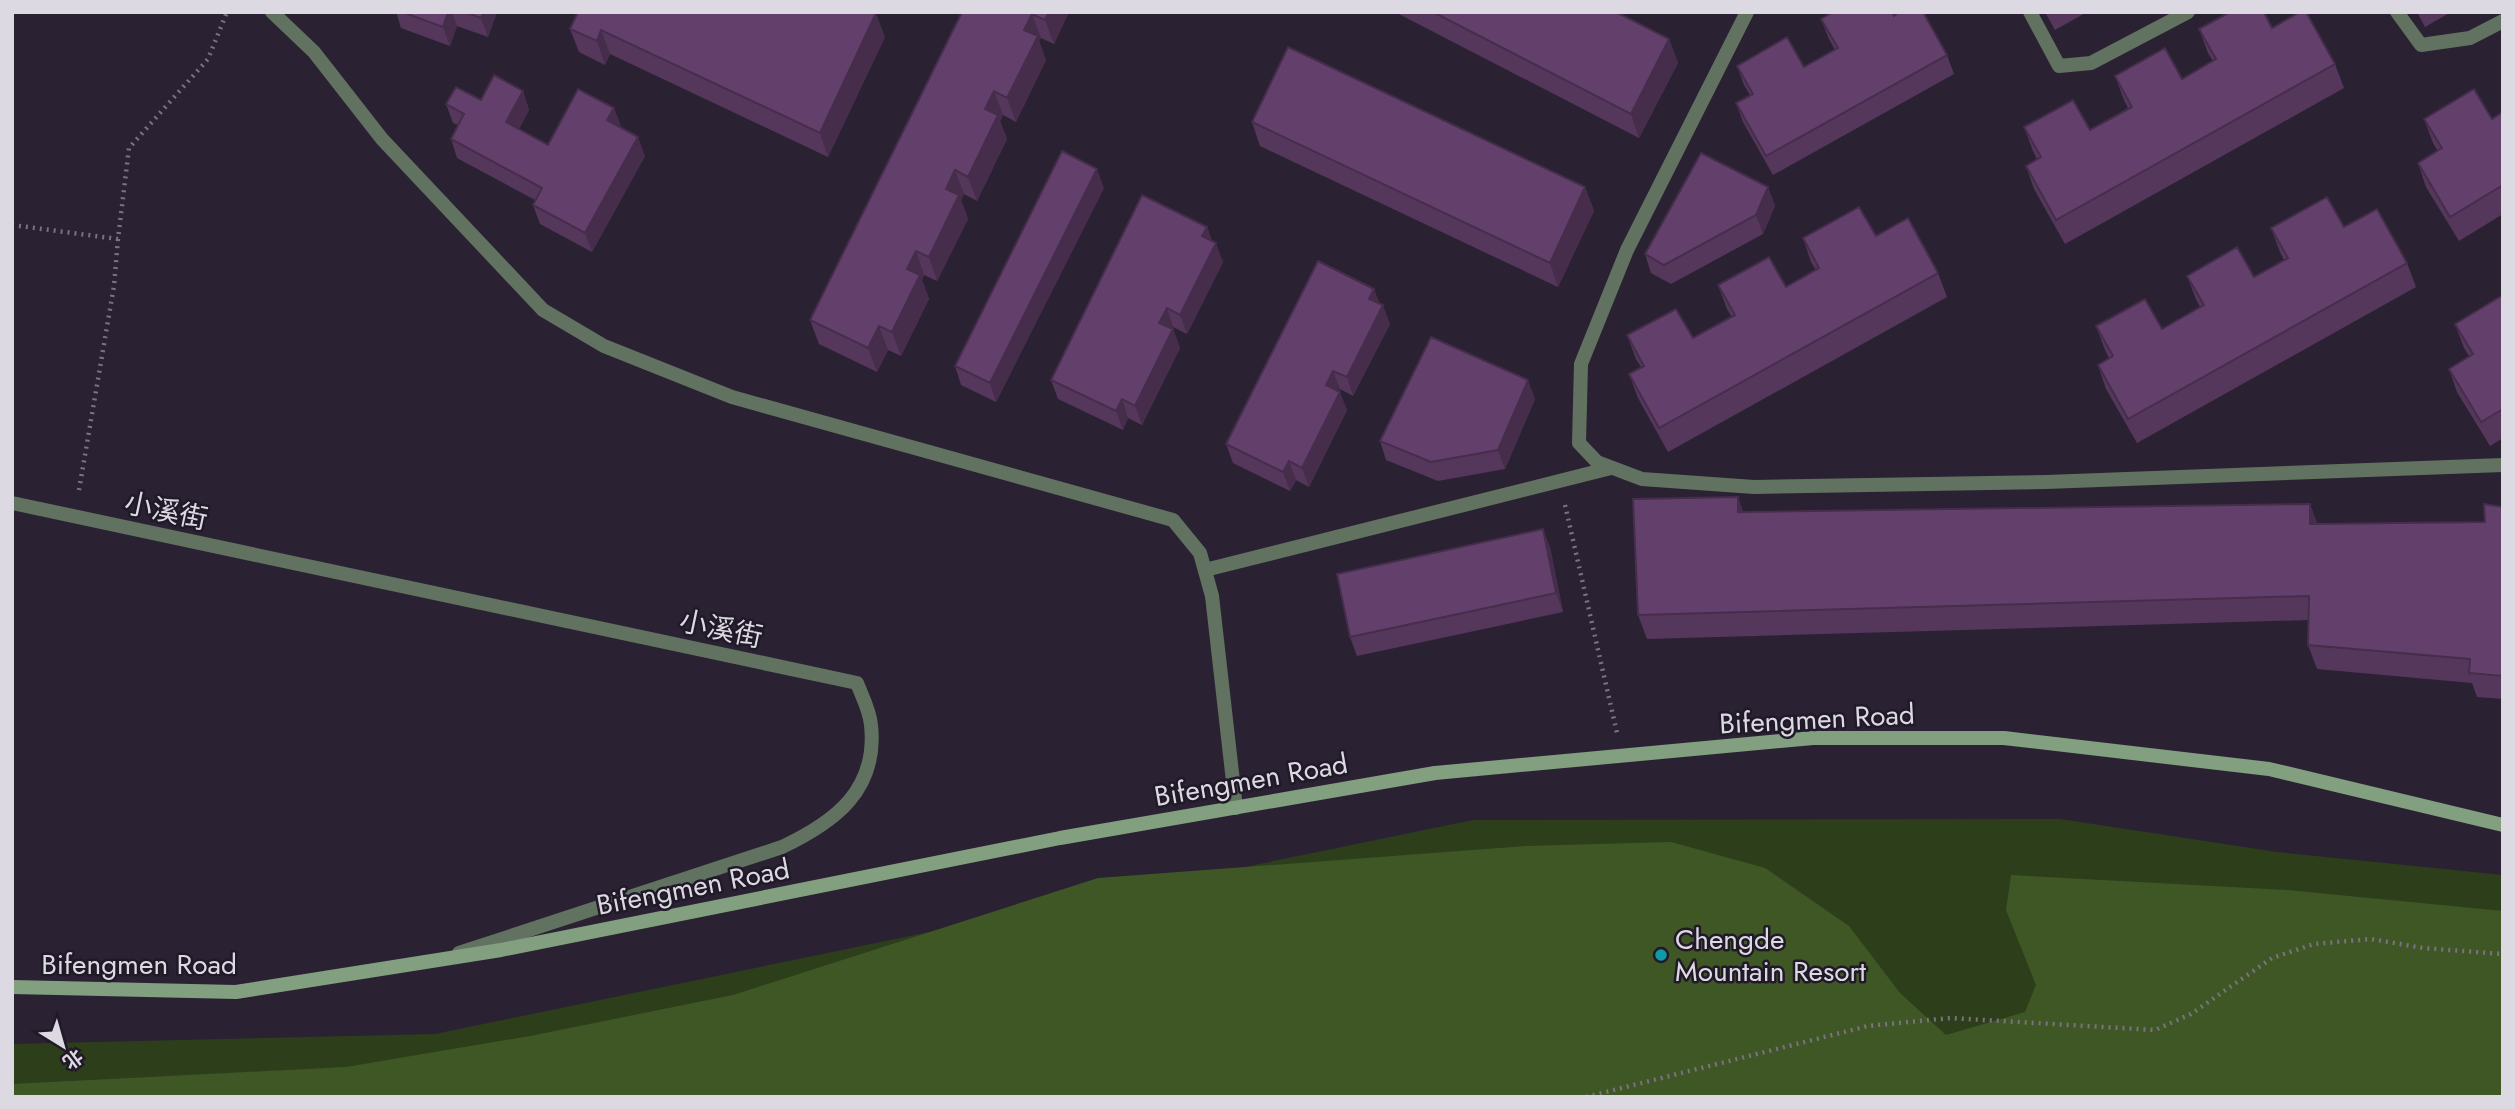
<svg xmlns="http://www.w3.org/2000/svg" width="2515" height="1109" viewBox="0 0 2515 1109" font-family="Jost,'Noto Sans SC',sans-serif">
	<rect width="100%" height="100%" fill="#2a2233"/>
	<!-- green -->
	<path fill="#2d3f1a" d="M2060,819L2277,852L2503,875V1097H12V1044L435,1034L1473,820Z"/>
	<!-- forest -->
	<path fill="#3f5724" d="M1671,842L1765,868L1849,926L1900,993L1946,1035L2025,1012L2036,985L2006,910L2011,875L2287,890L2503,911V1097H12V1084L346,1067L530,1036L733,995L1098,878L1526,846Z"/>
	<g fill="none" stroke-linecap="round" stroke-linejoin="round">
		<!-- path -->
		<path stroke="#797280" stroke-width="4.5" stroke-dasharray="2 5" stroke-linecap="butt" d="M12,225L118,239L129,148L208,59L227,12
			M79,490L114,286L118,239
			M1565,505L1617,733
			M1586,1097L1868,1026L1950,1018L2155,1030L2191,1014L2272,958L2314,944L2371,939L2423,948L2503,954"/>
		<!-- lane -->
		<path stroke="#617360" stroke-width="14" d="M2030,12L2059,66L2091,63L2188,12
			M2397,12L2421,45L2470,38L2503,21"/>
		<!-- street -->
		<path stroke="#617360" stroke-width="14" d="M272,12L314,52L382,139L543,310L604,346L732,397L1173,520L1200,553L1212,596L1236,808
			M1747,12L1627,250L1581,364L1579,443L1597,462L1642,479L1754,487L2046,482L2503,465
			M12,503L857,683C862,696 870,711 871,725C878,790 835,822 782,847L459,953
			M1205,570L1611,468"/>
		<!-- secondary -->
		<path stroke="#829f80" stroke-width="14" d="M12,987L236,992L501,950L1060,838L1435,773L1813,738H2004L2269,769L2503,825"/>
	</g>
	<!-- wall -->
	<path fill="#55375c" d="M396,12H497L488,37L457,26L450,46L401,28Z
		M962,12H1069L1054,44L1041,38L1039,41L1046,60L1016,122L1003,115L1000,121L1007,139L977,201L964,194L961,200L968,219L937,281L924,275L922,280L929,299L901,356L888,350L877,372L819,344L810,320Z
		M1395,12H1616L1669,39L1678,63L1639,138Z
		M2045,12H2087L2055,30Z
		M2417,12H2451L2425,27Z
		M1894,16L1947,55L1954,74L1773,175L1743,122L1736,103L1750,95L1744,85L1737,66L1804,67L1835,50L1828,37L1821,19Z
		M2272,28L2335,64L2344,88L2065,244L2034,189L2026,166L2037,159L2033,151L2024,127L2090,130L2128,108L2124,100L2115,76L2182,79L2213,61L2208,53L2199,29Z
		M570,29L885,37L828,157L610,54L605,65L579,52Z
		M523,91L529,110L519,129L548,145L614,108L621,127L620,128L645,156L592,252L540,224L533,205L535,200L457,158L451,139L458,125L453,123L446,104L481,100Z
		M2503,112V214L2459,241L2426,187L2418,163L2438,151L2433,143L2424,119H2492Z
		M1252,122L1585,187L1594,211L1558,287L1260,146Z
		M1768,187L1775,206L1763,234L1671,284L1651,273L1645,254Z
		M1104,188L996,402L961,385L955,366Z
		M1207,227L1212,241L1223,262L1187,334L1173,327V329L1180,348L1142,425L1128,418L1123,430L1058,399L1051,380Z
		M2344,227L2407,263L2416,287L2137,443L2106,389L2098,365L2109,358L2105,350L2096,326L2162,329L2200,307L2196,299L2187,276L2254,277L2284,260L2280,252L2271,228Z
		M1876,236L1938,273L1947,297L1668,452L1638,398L1629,374L1641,367L1636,359L1627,335L1693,338L1732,317L1727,309L1718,285L1786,287L1816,270L1811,262L1803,238Z
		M1374,289L1379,303L1390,324L1353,396L1340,389L1339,391L1347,410L1309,487L1296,480L1290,491L1233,463L1226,444Z
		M2503,295V438L2490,446L2457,392L2449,369L2469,356L2464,348L2455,324Z
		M1535,399L1505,469L1438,481L1386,460L1380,441Z
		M1738,497L1743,512L2310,504L2317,524L2485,522L2503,507V699L2477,697L2472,683L2317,669L2308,645L2309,620L1647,639L1638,615Z
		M1550,547L1563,612L1357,656L1350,637Z"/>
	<!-- shaded-wall -->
	<path fill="#452d4b" d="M448,12H452L457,26L450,46L443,27Z
		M484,12H497L488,37L481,18Z
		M1049,12H1069L1054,44L1045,20Z
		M876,13L885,37L828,157L820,133Z
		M1032,14L1041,38L1039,41L1046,60L1016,122L1007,98L1024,30Z
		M601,30L610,54L605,65L597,41Z
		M1669,39L1678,63L1639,138L1631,114Z
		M523,91L529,110L512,141L506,122Z
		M994,91L1003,115L1000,121L1007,139L977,201L968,177L985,109Z
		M614,108L621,127L614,139L607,120Z
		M638,137L645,156L592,252L585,233Z
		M1097,169L1104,188L996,402L990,383Z
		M955,170L964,194L961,200L968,219L937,281L929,257L946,189Z
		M1585,187L1594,211L1558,287L1550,263Z
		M1768,187L1775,206L1763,234L1756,215Z
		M1207,227L1214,246L1202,236Z
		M1216,243L1223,262L1187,334L1180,315Z
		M916,251L924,275L922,280L929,299L901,356L892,332L907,269Z
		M1374,289L1381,307L1369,299Z
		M1383,305L1390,324L1353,396L1347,377Z
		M1167,308L1173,327L1166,342L1159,323Z
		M879,326L888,350L877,372L868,348Z
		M1173,329L1180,348L1142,425L1135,406Z
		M1333,371L1340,389L1333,404L1326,385Z
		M1528,380L1535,399L1505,469L1498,450Z
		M1340,392L1347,410L1309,487L1302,468Z
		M1122,399L1128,418L1123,430L1116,411Z
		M1289,461L1296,480L1290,491L1283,472Z
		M1738,497L1746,521L1738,512Z
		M2310,504L2319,528L2310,524Z
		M1543,529L1550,547L1563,612L1556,593Z"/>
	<!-- building -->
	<path fill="#63406b" stroke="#452d4b" stroke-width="2" d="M402,12H448L443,27Z
		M465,12H484L481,18Z
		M578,12H875L876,13L820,133L601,30L597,41L570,29Z
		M962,12H1049L1045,20L1032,14L1024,30L1038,36L1007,98L994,91L985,109L998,115L968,177L955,170L946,189L959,195L929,257L916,251L907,269L920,275L892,332L879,326L868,348L810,320Z
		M1433,12H1616L1669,39L1631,114Z
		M1833,12H1892L1894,16L1899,12H1923L1947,55L1766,156L1736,103L1753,94L1737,66L1787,37L1804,67L1838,48L1821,19Z
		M2230,12H2264L2272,28L2300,12H2306L2335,64L2056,220L2026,166L2041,157L2024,127L2073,100L2090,130L2132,107L2115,76L2165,48L2182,79L2216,59L2199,29Z
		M1288,47L1585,187L1550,263L1252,122Z
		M494,75L523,91L506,122L548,145L578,89L614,108L607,120L638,137L585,233L533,205L542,188L451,139L464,114L446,104L456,87L481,100Z
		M2474,89L2492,119L2503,112V185L2450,217L2418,163L2442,148L2424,119Z
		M1062,151L1097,169L990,383L955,366Z
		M1701,153L1768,187L1756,215L1664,265L1645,254Z
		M1142,195L1207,227L1202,236L1216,243L1180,315L1167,308L1159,323L1173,329L1135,406L1122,399L1116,411L1051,380Z
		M2327,197L2344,227L2377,209L2407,263L2128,419L2098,365L2113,356L2096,326L2145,299L2162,329L2204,305L2187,276L2237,247L2254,277L2288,258L2271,228Z
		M1859,207L1876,236L1908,218L1938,273L1659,428L1629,374L1644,366L1627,335L1676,309L1693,338L1735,315L1718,285L1769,257L1786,287L1819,268L1803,238Z
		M1318,261L1374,289L1369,299L1383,305L1347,377L1333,371L1326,385L1340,392L1302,468L1289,461L1283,472L1226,444Z
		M2503,295V409L2481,422L2449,369L2473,354L2455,324Z
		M1431,337L1528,380L1498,450L1431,462L1380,441Z
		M1738,497V512L2310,504V524L2485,522L2484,504L2503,507V676L2469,673L2470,659L2308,645L2309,596L1638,615L1633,499Z
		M1543,529L1556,593L1350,637L1337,574Z"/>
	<!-- markers -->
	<circle fill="#0f9aa8" stroke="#201928" stroke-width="2.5" cx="1661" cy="955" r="7"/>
	<g text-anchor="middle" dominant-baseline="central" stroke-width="5" stroke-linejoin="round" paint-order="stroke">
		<!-- street labels -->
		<g font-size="28" fill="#ddd9e3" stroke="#201928">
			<text transform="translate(166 511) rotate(12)">小溪街</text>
			<text transform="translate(721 629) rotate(12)">小溪街</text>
			<text transform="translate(1817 719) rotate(-3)">Bifengmen Road</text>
			<text transform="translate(1251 780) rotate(-10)">Bifengmen Road</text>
			<text transform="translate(693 887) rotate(-11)">Bifengmen Road</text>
			<text x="139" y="964">Bifengmen Road</text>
		</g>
		<!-- poi labels -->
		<g font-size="28" fill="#ddd9e3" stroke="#201928" text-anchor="start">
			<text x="1675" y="939">Chengde<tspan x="1675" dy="32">Mountain Resort</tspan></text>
		</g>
	</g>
	<!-- border -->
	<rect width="2515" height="1109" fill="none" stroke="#ddd9e3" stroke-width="28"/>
	<!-- north arrow -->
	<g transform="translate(63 1046) rotate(143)" stroke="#201928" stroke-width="5" paint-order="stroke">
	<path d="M0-5L12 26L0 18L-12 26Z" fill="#ddd9e3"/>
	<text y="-10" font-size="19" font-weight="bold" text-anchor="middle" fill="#ddd9e3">北</text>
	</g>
</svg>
